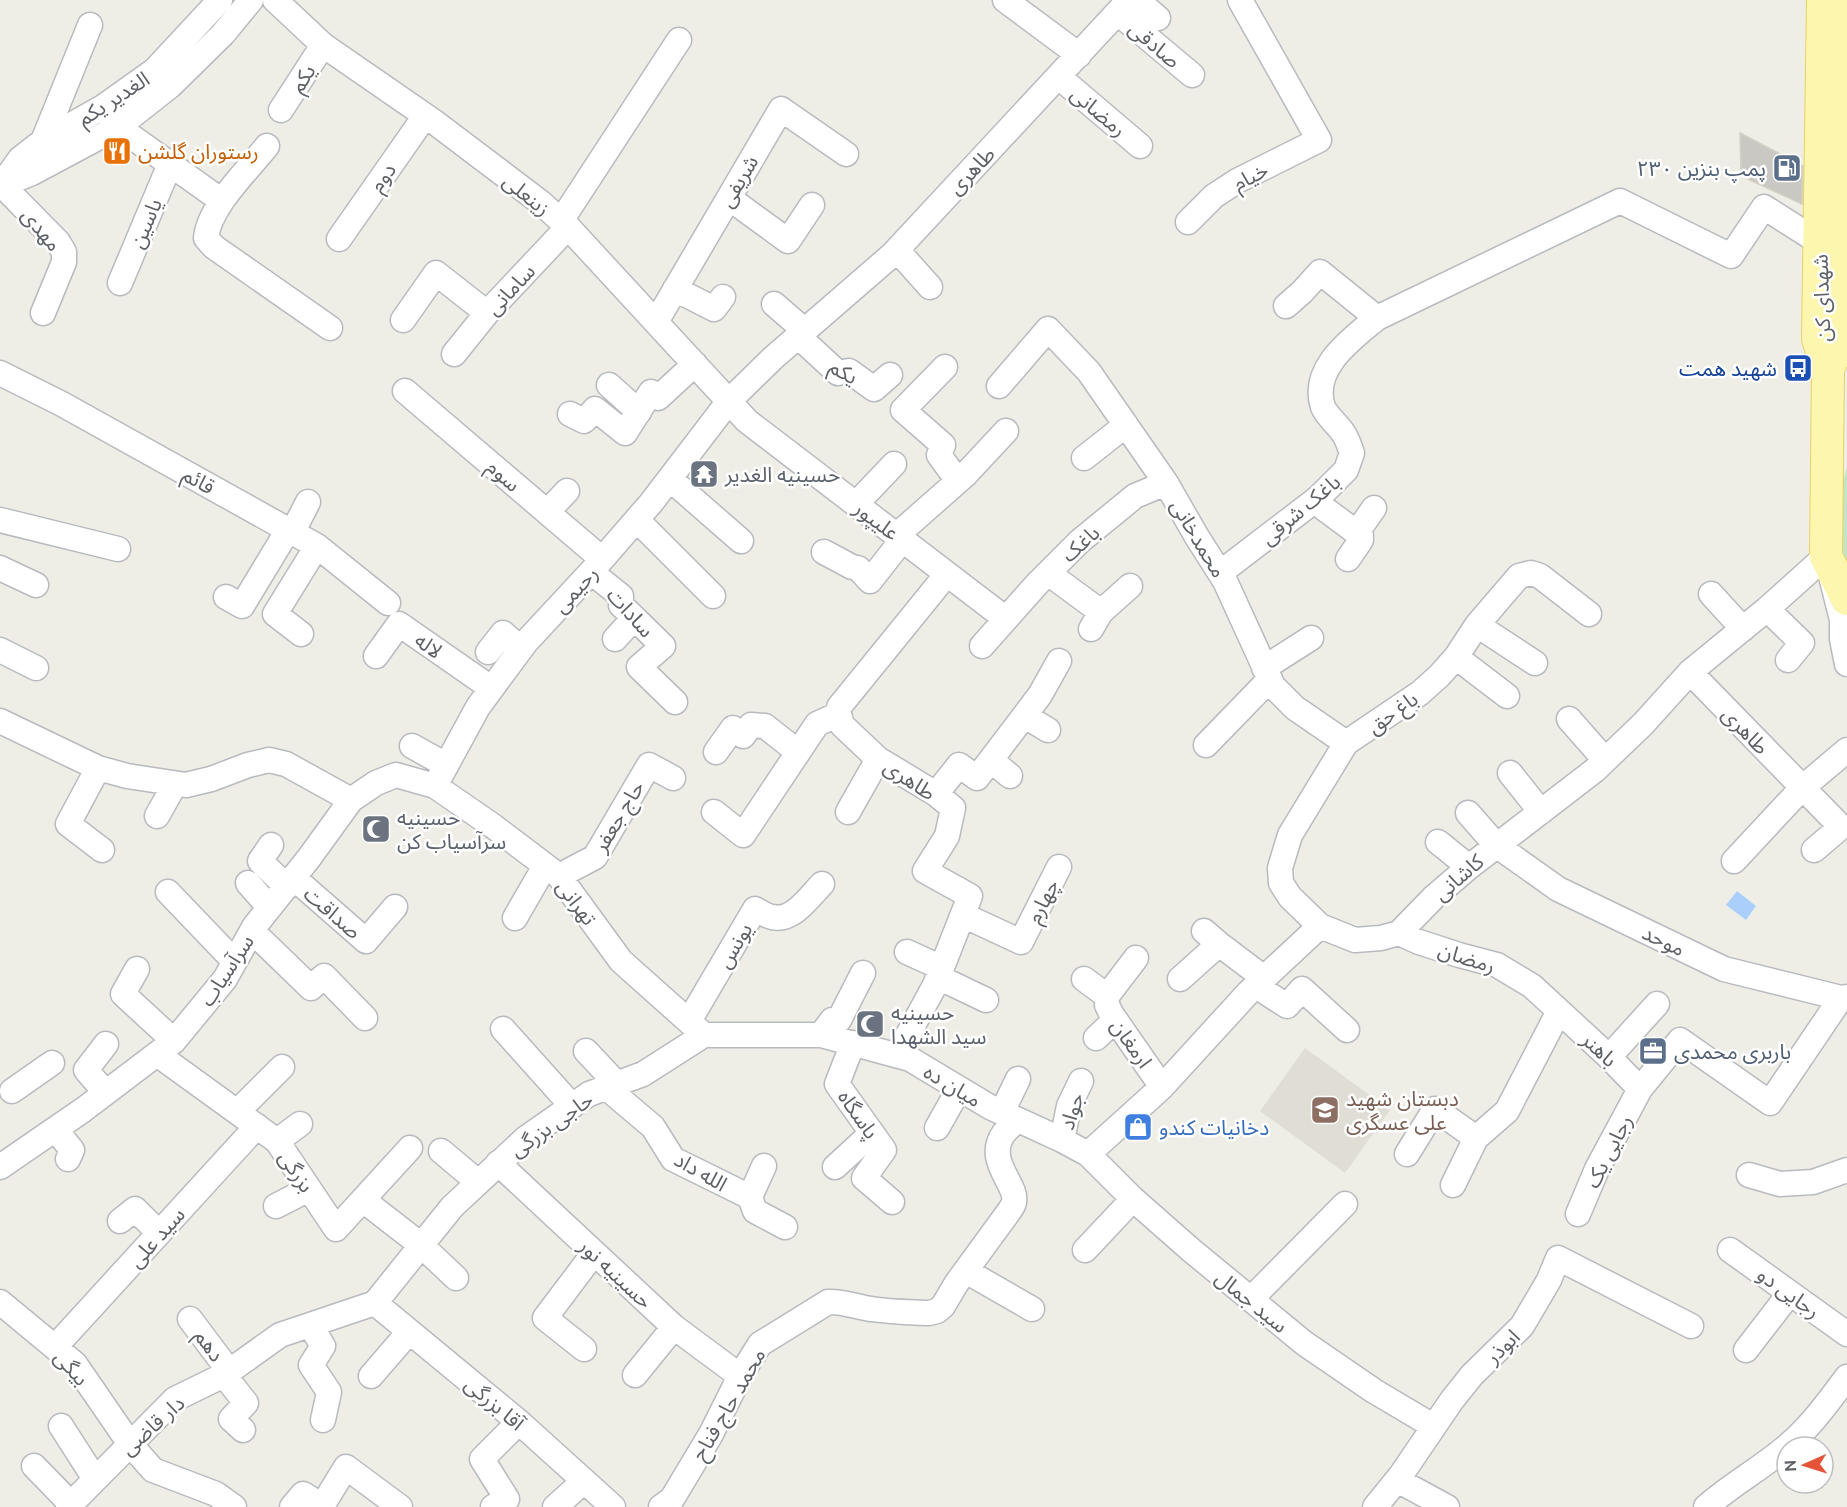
<svg xmlns="http://www.w3.org/2000/svg" width="1847" height="1507" viewBox="0 0 1847 1507" font-family="Ubuntu,'Noto Sans Arabic',sans-serif">
	<rect width="100%" height="100%" fill="#efeee6"/>
	<!-- education -->
	<path fill="#dfddd4" d="M1305,1048L1390,1110L1345,1173L1260,1111Z"/>
	<!-- green -->
	<path fill="#c3e5c6" d="M1847,467V582L1839,561L1842,485Z"/>
	<!-- water -->
	<path fill="#a9d0fc" d="M1737,891L1756,906L1746,920L1726,905Z"/>
	<!-- building -->
	<path fill="#cac8c2" stroke="#d4d0c4" stroke-width="1.5" d="M1740,133L1803,166L1802,204L1741,176Z"/>
	<g fill="none" stroke-linecap="round" stroke-linejoin="round">
		<!-- minor casing -->
		<g stroke="#b8babf" stroke-width="27">
			<path id="minor" d="M275,0L323,45L433,121L540,202L568,227L747,421L1006,619
				M1005,0L1079,55
				M1137,0L1158,18
				M1118,13L1192,75
				M1059,77L1140,146
				M281,110L323,45
				M110,116L118,127L222,201
				M43,141L90,25
				M267,146C247,171 209,207 206,238L214,247L330,328
				M0,183L58,242L64,252V262L43,313
				M2,185L32,173L118,127L170,86L223,34L251,0
				M0,187L20,159L43,141L103,107L155,70L220,0
				M729,198L788,241L812,205
				M561,221L679,40
				M1188,222L1214,196L1237,181L1319,140L1240,0
				M339,239L425,116
				M897,250L930,287
				M120,283L170,164
				M675,289L714,309L723,297
				M774,304L804,330
				M1286,306L1302,292L1320,272L1377,318
				M403,320L436,273L487,313
				M656,322L781,109L846,154
				M798,336L838,373L849,371L874,389L890,375
				M454,354L487,313L568,227
				M945,367L903,410L943,445L939,455L958,481
				M0,373L62,404L317,546L388,603
				M609,385L639,412
				M999,386L1048,329L1089,372L1166,483L1197,537L1225,581L1273,686L1295,708L1346,743
				M405,391L602,559
				M570,414L584,421L595,409L625,433L651,392L658,398L695,364
				M1084,458L1126,425
				M670,479L741,541
				M1314,501L1361,536
				M856,504L894,464
				M547,512L567,491
				M0,520L118,549
				M637,520L713,596
				M292,533L308,502
				M897,535L965,475L1006,431
				M824,552L852,567L858,568L870,581L902,540
				M1348,559L1361,540L1360,528L1374,508
				M0,568L36,585
				M591,572L621,596V605L663,646L639,667L675,702
				M1048,573L1101,612
				M1220,573L1318,498L1346,470L1352,453C1350,448 1348,441 1345,436C1340,426 1327,417 1323,407C1310,368 1352,339 1377,318L1620,201L1731,256L1764,207L1819,242
				M1711,594L1743,629
				M226,597L242,606L288,530
				M1767,609L1802,643L1788,660
				M1477,625L1535,663
				M1091,629L1101,612L1130,586
				M301,634L275,614L317,546
				M615,639L634,618
				M982,646L1037,584L1080,541L1135,496L1166,483
				M0,650L36,668
				M488,652L503,633L520,648
				M376,656L399,624L491,688
				M1456,657L1507,696
				M1264,668L1311,638
				M1690,672L1841,827L1814,850
				M1025,716L1048,730
				M1569,719L1605,760
				M0,721L98,768L127,776L186,785L211,779L248,765L269,760L286,764L351,800
				M1206,745L1270,679
				M412,746L446,765
				M716,752L733,728L743,736L751,725L765,726L798,752
				M991,760L1010,776
				M98,768L68,824L102,850
				M1510,773L1541,812
				M435,786L478,707L526,642L591,572L651,503L729,401L773,358L893,254L1129,0
				M936,794L959,765L977,778L1040,695L1059,661
				M714,812L743,835L817,724L839,714
				M848,812L878,759
				M1468,813L1496,845L1558,889L1724,969L1841,998L1847,997
				M157,816L175,784
				M1438,842L1469,867
				M271,845L260,861L287,887
				M1734,861L1802,788L1847,750
				M559,876L595,857L649,765L673,778
				M294,878L366,941L395,907
				M248,883L269,907
				M168,892L234,961
				M963,915L1021,942L1059,867
				M515,918L545,866
				M1320,926L1290,897L1281,883L1280,868L1290,835L1346,743L1420,693L1439,676L1456,657L1477,625L1519,576L1531,573L1540,576L1589,614
				M252,931L311,988L324,976L365,1018
				M1204,931L1219,944L1264,978
				M1399,933L1419,942L1459,955L1497,965L1532,986L1609,1057L1640,1089
				M907,952L942,968
				M137,969L123,994L174,1041
				M938,977L986,1000
				M1084,979L1107,996
				M1180,979L1219,944
				M1256,986L1287,1006L1302,989L1347,1030
				M1107,996V1005L1112,1015L1162,1087
				M1107,996L1136,958
				M689,1021L755,909C760,912 767,916 772,917C793,922 809,897 822,884
				M503,1029L572,1106
				M704,1035H821L910,1059L990,1107L1062,1140L1088,1154L1133,1199L1191,1250L1304,1343L1374,1391L1433,1426
				M821,1035L832,1020H839L863,973
				M1096,1038L1115,1020
				M853,1043L837,1084L884,1150L864,1178L892,1202
				M586,1051L617,1084
				M157,1054L277,1141L336,1229L410,1148
				M897,1055L935,985L970,896L925,871L947,836L953,808L936,794L878,759L842,725L839,714V707L947,574
				M1609,1057L1657,1004
				M607,1088L653,1127L673,1159L750,1197
				M12,1091L52,1063
				M105,1092L86,1070L106,1044
				M237,1112L282,1067
				M1002,1112L1018,1079
				M937,1128L959,1089
				M55,1129L72,1150L68,1159
				M1062,1140L1069,1106L1081,1081
				M277,1141L300,1124
				M441,1151L478,1182
				M1088,1154L1162,1087L1248,993L1320,926L1355,940L1381,938L1399,933L1434,897L1469,867L1595,770L1643,724L1690,672L1767,609L1826,556L1842,620V639L1847,664
				M1407,1154L1435,1109L1476,1138
				M498,1163L674,1327L740,1376
				M0,1167L83,1110L174,1041L225,979L254,927L309,858L351,800L376,783L396,775L435,786L493,826L559,876L621,961L704,1035
				M835,1167L872,1133
				M1749,1175L1780,1184L1813,1182L1847,1170
				M1453,1185L1476,1138L1507,1111L1559,1011
				M750,1197L755,1211L785,1227
				M750,1197L764,1166
				M363,1200L421,1245L456,1278
				M276,1206L309,1189
				M1578,1214L1597,1169L1640,1089L1680,1040L1770,1103L1841,998
				M120,1221L135,1209L159,1233
				M1085,1250L1133,1199
				M1730,1250L1847,1334
				M966,1271L1032,1309
				M1251,1299L1345,1204
				M0,1302L75,1364L130,1444L153,1470L216,1494L234,1507
				M375,1303L519,1422L613,1507
				M190,1319L229,1371
				M310,1325L323,1346L311,1365L329,1392L323,1420
				M55,1347L257,1126
				M584,1349L545,1318L594,1253
				M1746,1350L1790,1293
				M224,1375L246,1403L231,1419L243,1430
				M635,1375L674,1327
				M371,1376L409,1332
				M61,1426L95,1479
				M34,1466L71,1504
				M1397,1480L1447,1507
				M68,1507L175,1399L224,1375L280,1335L375,1303L452,1207L526,1138L589,1094L643,1074L704,1035
				M292,1507L303,1494L322,1506L346,1467L400,1507
				M493,1507L507,1499L482,1459L519,1422
				M555,1507L584,1481
				M661,1507L672,1499L711,1434L740,1376L760,1344L828,1302C843,1301 856,1307 871,1309C890,1312 909,1312 929,1313L937,1311L943,1306L956,1284L1010,1210C1011,1208 1014,1205 1014,1202C1018,1184 984,1161 1004,1133C1008,1128 1013,1124 1018,1120
				M1375,1507L1401,1475L1452,1400L1472,1375L1522,1326L1549,1280L1558,1258L1691,1326
				M1706,1507C1731,1485 1760,1469 1785,1448C1810,1428 1828,1402 1847,1377"/>
		</g>
		<!-- major casing -->
		<g stroke="#ecd162" stroke-width="34">
			<path id="major" d="M1823,0L1818,339L1828,368L1826,556L1847,599
				M1828,368L1841,343L1844,15"/>
		</g>
		<!-- minor -->
		<use href="#minor" stroke="#fff" stroke-width="24"/>
		<!-- major -->
		<use href="#major" stroke="#fcf6ae" stroke-width="32"/>
	</g>
	<!-- icons -->
	<defs>
		<g id="restaurant-square" transform="scale(1.5)"><rect x="-9" y="-9" width="18" height="18" rx="4" fill="#e8710a" stroke="#fff"/><path d="M-5-6h1v4h1v-4h1v4h1v-4h1v5L-1.5 .5V6h-2V.5L-5-1ZM5-6V6H3V1.5H1.5Q1.5-4 5-6Z" fill="#fff"/></g>
		<g id="fuel-square" transform="scale(1.5)"><rect x="-9" y="-9" width="18" height="18" rx="4" fill="#5c6f8a" stroke="#fff"/><path d="M-5.5-6h7V0h2V4h1.3V-2.5L3-4.5l.8-.8L6-3V5H2.5V1h-1V6h-7ZM-4.2-4.7v3.2H.2V-4.7Z" fill="#fff"/></g>
		<g id="bus-square" transform="scale(1.5)"><rect x="-9" y="-9" width="18" height="18" rx="4" fill="#1a4fb4" stroke="#fff"/><path d="M-5-6H5V4H4V6H2V4H-2V6H-4V4H-5ZM-3.5-4V0h7V-4ZM-3.5 1.2v1.5H-2V1.2ZM2 1.2v1.5H3.5V1.2Z" fill="#fff"/></g>
		<g id="temple-square" transform="scale(1.5)"><rect x="-9" y="-9" width="18" height="18" rx="4" fill="#6b7280" stroke="#fff"/><path d="M0-6L5-2H3V0L6.5 2.5H4V6H1.5V3h-3V6H-4V2.5H-6.5L-3 0V-2H-5Z" fill="#fff"/></g>
		<g id="mosque-square" transform="scale(1.5)"><rect x="-9" y="-9" width="18" height="18" rx="4" fill="#6b7280" stroke="#fff"/><path d="M3.5-4.9A6 6 0 1 0 3.5 4.9A5 5 0 1 1 3.5-4.9Z" fill="#fff"/></g>
		<g id="office-square" transform="scale(1.5)"><rect x="-9" y="-9" width="18" height="18" rx="4" fill="#5c6f8a" stroke="#fff"/><path d="M-6-3h4V-5.5h4V-3h4V5H-6ZM-1-4.5V-3h2v-1.5ZM-6 0V1H6V0Z" fill="#fff"/></g>
		<g id="school-square" transform="scale(1.5)"><rect x="-9" y="-9" width="18" height="18" rx="4" fill="#8d6e63" stroke="#fff"/><path d="M0-5L7-2L0 1L-7-2ZM-4 1L0 2.5L4 1V4Q0 6-4 4Z" fill="#fff"/></g>
		<g id="shop-square" transform="scale(1.5)"><rect x="-9" y="-9" width="18" height="18" rx="4" fill="#3f7fe0" stroke="#fff"/><path d="M-5-2.5h2.3a2.7 3.5 0 0 1 5.4 0H5L5.5 6h-11ZM-1.5-2.5h3a1.5 2.3 0 0 0-3 0Z" fill="#fff"/></g>
	</defs>
	<g fill-rule="evenodd">
		<use href="#restaurant-square" x="117" y="151"/>
		<use href="#fuel-square" x="1787" y="168"/>
		<use href="#bus-square" x="1798" y="368"/>
		<use href="#temple-square" x="704" y="474"/>
		<use href="#mosque-square" x="376" y="829"/>
		<use href="#mosque-square" x="870" y="1024"/>
		<use href="#office-square" x="1653" y="1051"/>
		<use href="#school-square" x="1325" y="1110"/>
		<use href="#shop-square" x="1138" y="1127"/>
	</g>
	<g text-anchor="middle" dominant-baseline="central" stroke-width="5" stroke-linejoin="round" paint-order="stroke">
		<!-- street labels -->
		<g font-size="21" fill="#5d6065" stroke="#fff">
			<text transform="translate(1155 44) rotate(40)">صادقی</text>
			<text transform="translate(302 78) rotate(-57)">یکم</text>
			<text transform="translate(113 98) rotate(-33)">الغدیر یکم</text>
			<text transform="translate(1099 111) rotate(40)">رمضانی</text>
			<text transform="translate(971 170) rotate(-46)">طاهری</text>
			<text transform="translate(1250 176) rotate(-28)">خیام</text>
			<text transform="translate(382 177) rotate(-55)">دوم</text>
			<text transform="translate(738 181) rotate(-60)">شریفی</text>
			<text transform="translate(527 194) rotate(39)">زینعلی</text>
			<text transform="translate(145 223) rotate(-67)">یاسین</text>
			<text transform="translate(42 229) rotate(50)">مهدی</text>
			<text transform="translate(510 289) rotate(-47)">سامانی</text>
			<text transform="translate(1821 298) rotate(-92)">شهدای کن</text>
			<text transform="translate(844 371) rotate(29)">یکم</text>
			<text transform="translate(504 475) rotate(41)">سوم</text>
			<text transform="translate(199 480) rotate(29)">قائم</text>
			<text transform="translate(1300 509) rotate(-40)">باغک شرقی</text>
			<text transform="translate(877 520) rotate(37)">علیپور</text>
			<text transform="translate(1199 538) rotate(59)">محمدخانی</text>
			<text transform="translate(1080 543) rotate(-42)">باغک</text>
			<text transform="translate(575 589) rotate(-47)">رحیمی</text>
			<text transform="translate(631 612) rotate(48)">سادات</text>
			<text transform="translate(429 645) rotate(35)">لاله</text>
			<text transform="translate(1392 712) rotate(-35)">باغ حق</text>
			<text transform="translate(1746 730) rotate(46)">طاهری</text>
			<text transform="translate(910 779) rotate(33)">طاهری</text>
			<text transform="translate(618 816) rotate(-59)">حاج جعفر</text>
			<text transform="translate(1458 877) rotate(-41)">کاشانی</text>
			<text transform="translate(1042 901) rotate(-63)">چهارم</text>
			<text transform="translate(577 902) rotate(53)">تهرانی</text>
			<text transform="translate(333 912) rotate(41)">صداقت</text>
			<text transform="translate(1664 940) rotate(26)">موحد</text>
			<text transform="translate(734 945) rotate(-59)">یونس</text>
			<text transform="translate(1467 957) rotate(18)">رمضان</text>
			<text transform="translate(226 970) rotate(-57)">سرآسیاب</text>
			<text transform="translate(1132 1043) rotate(55)">ارمغان</text>
			<text transform="translate(1600 1049) rotate(43)">باهنر</text>
			<text transform="translate(953 1085) rotate(31)">میان ده</text>
			<text transform="translate(1071 1111) rotate(-72)">جواد</text>
			<text transform="translate(859 1114) rotate(55)">پاسگاه</text>
			<text transform="translate(551 1124) rotate(-35)">حاجی بزرگی</text>
			<text transform="translate(1608 1151) rotate(-63)">رجایی یک</text>
			<text transform="translate(297 1171) rotate(56)">بزرگی</text>
			<text transform="translate(701 1171) rotate(30)">الله داد</text>
			<text transform="translate(156 1237) rotate(-48)">سید علی</text>
			<text transform="translate(616 1273) rotate(43)">حسینیه نور</text>
			<text transform="translate(1789 1292) rotate(36)">رجایی دو</text>
			<text transform="translate(1252 1301) rotate(39)">سید جمال</text>
			<text transform="translate(210 1345) rotate(54)">دهم</text>
			<text transform="translate(1502 1346) rotate(-45)">ابوذر</text>
			<text transform="translate(72 1367) rotate(48)">بیگی</text>
			<text transform="translate(495 1403) rotate(40)">آقا بزرگی</text>
			<text transform="translate(728 1404) rotate(-60)">محمد حاج فناح</text>
			<text transform="translate(152 1425) rotate(-42)">دار قاضی</text>
		</g>
		<!-- food labels -->
		<g font-size="21" fill="#c56008" stroke="#fff" text-anchor="start">
			<text x="138" y="151">رستوران گلشن</text>
		</g>
		<!-- service labels -->
		<g font-size="21" fill="#4e5e75" stroke="#fff" text-anchor="end">
			<text x="1766" y="168">پمپ بنزین ۲۳۰</text>
			<text x="1674" y="1051" text-anchor="start">باربری محمدی</text>
		</g>
		<!-- transit labels -->
		<g font-size="21" fill="#164399" stroke="#fff" text-anchor="end">
			<text x="1777" y="368">شهید همت</text>
		</g>
		<!-- worship labels -->
		<g font-size="21" fill="#5b616d" stroke="#fff" text-anchor="start">
			<text x="725" y="474">حسینیه الغدیر</text>
			<text x="397" y="817">حسینیه<tspan x="397" dy="24">سرآسیاب کن</tspan></text>
			<text x="891" y="1012">حسینیه<tspan x="891" dy="24">سید الشهدا</tspan></text>
		</g>
		<!-- education labels -->
		<g font-size="21" fill="#785e54" stroke="#fff" text-anchor="start">
			<text x="1346" y="1098">دبستان شهید<tspan x="1346" dy="24">علی عسگری</tspan></text>
		</g>
		<!-- shop labels -->
		<g font-size="21" fill="#366cbe" stroke="#fff" text-anchor="start">
			<text x="1159" y="1127">دخانیات کندو</text>
		</g>
	</g>
	<!-- north arrow -->
	<g transform="translate(1805 1465) rotate(267)"><circle r="28" fill="#ffffff" stroke="#bebfc1" stroke-width="1.5"/>
	<path d="M0-4.5L10 22L0 15L-10 22Z" fill="#e35438"/>
	<text y="-9" font-size="16" font-weight="bold" text-anchor="middle" fill="#5d6065">N</text>
	</g>
</svg>
